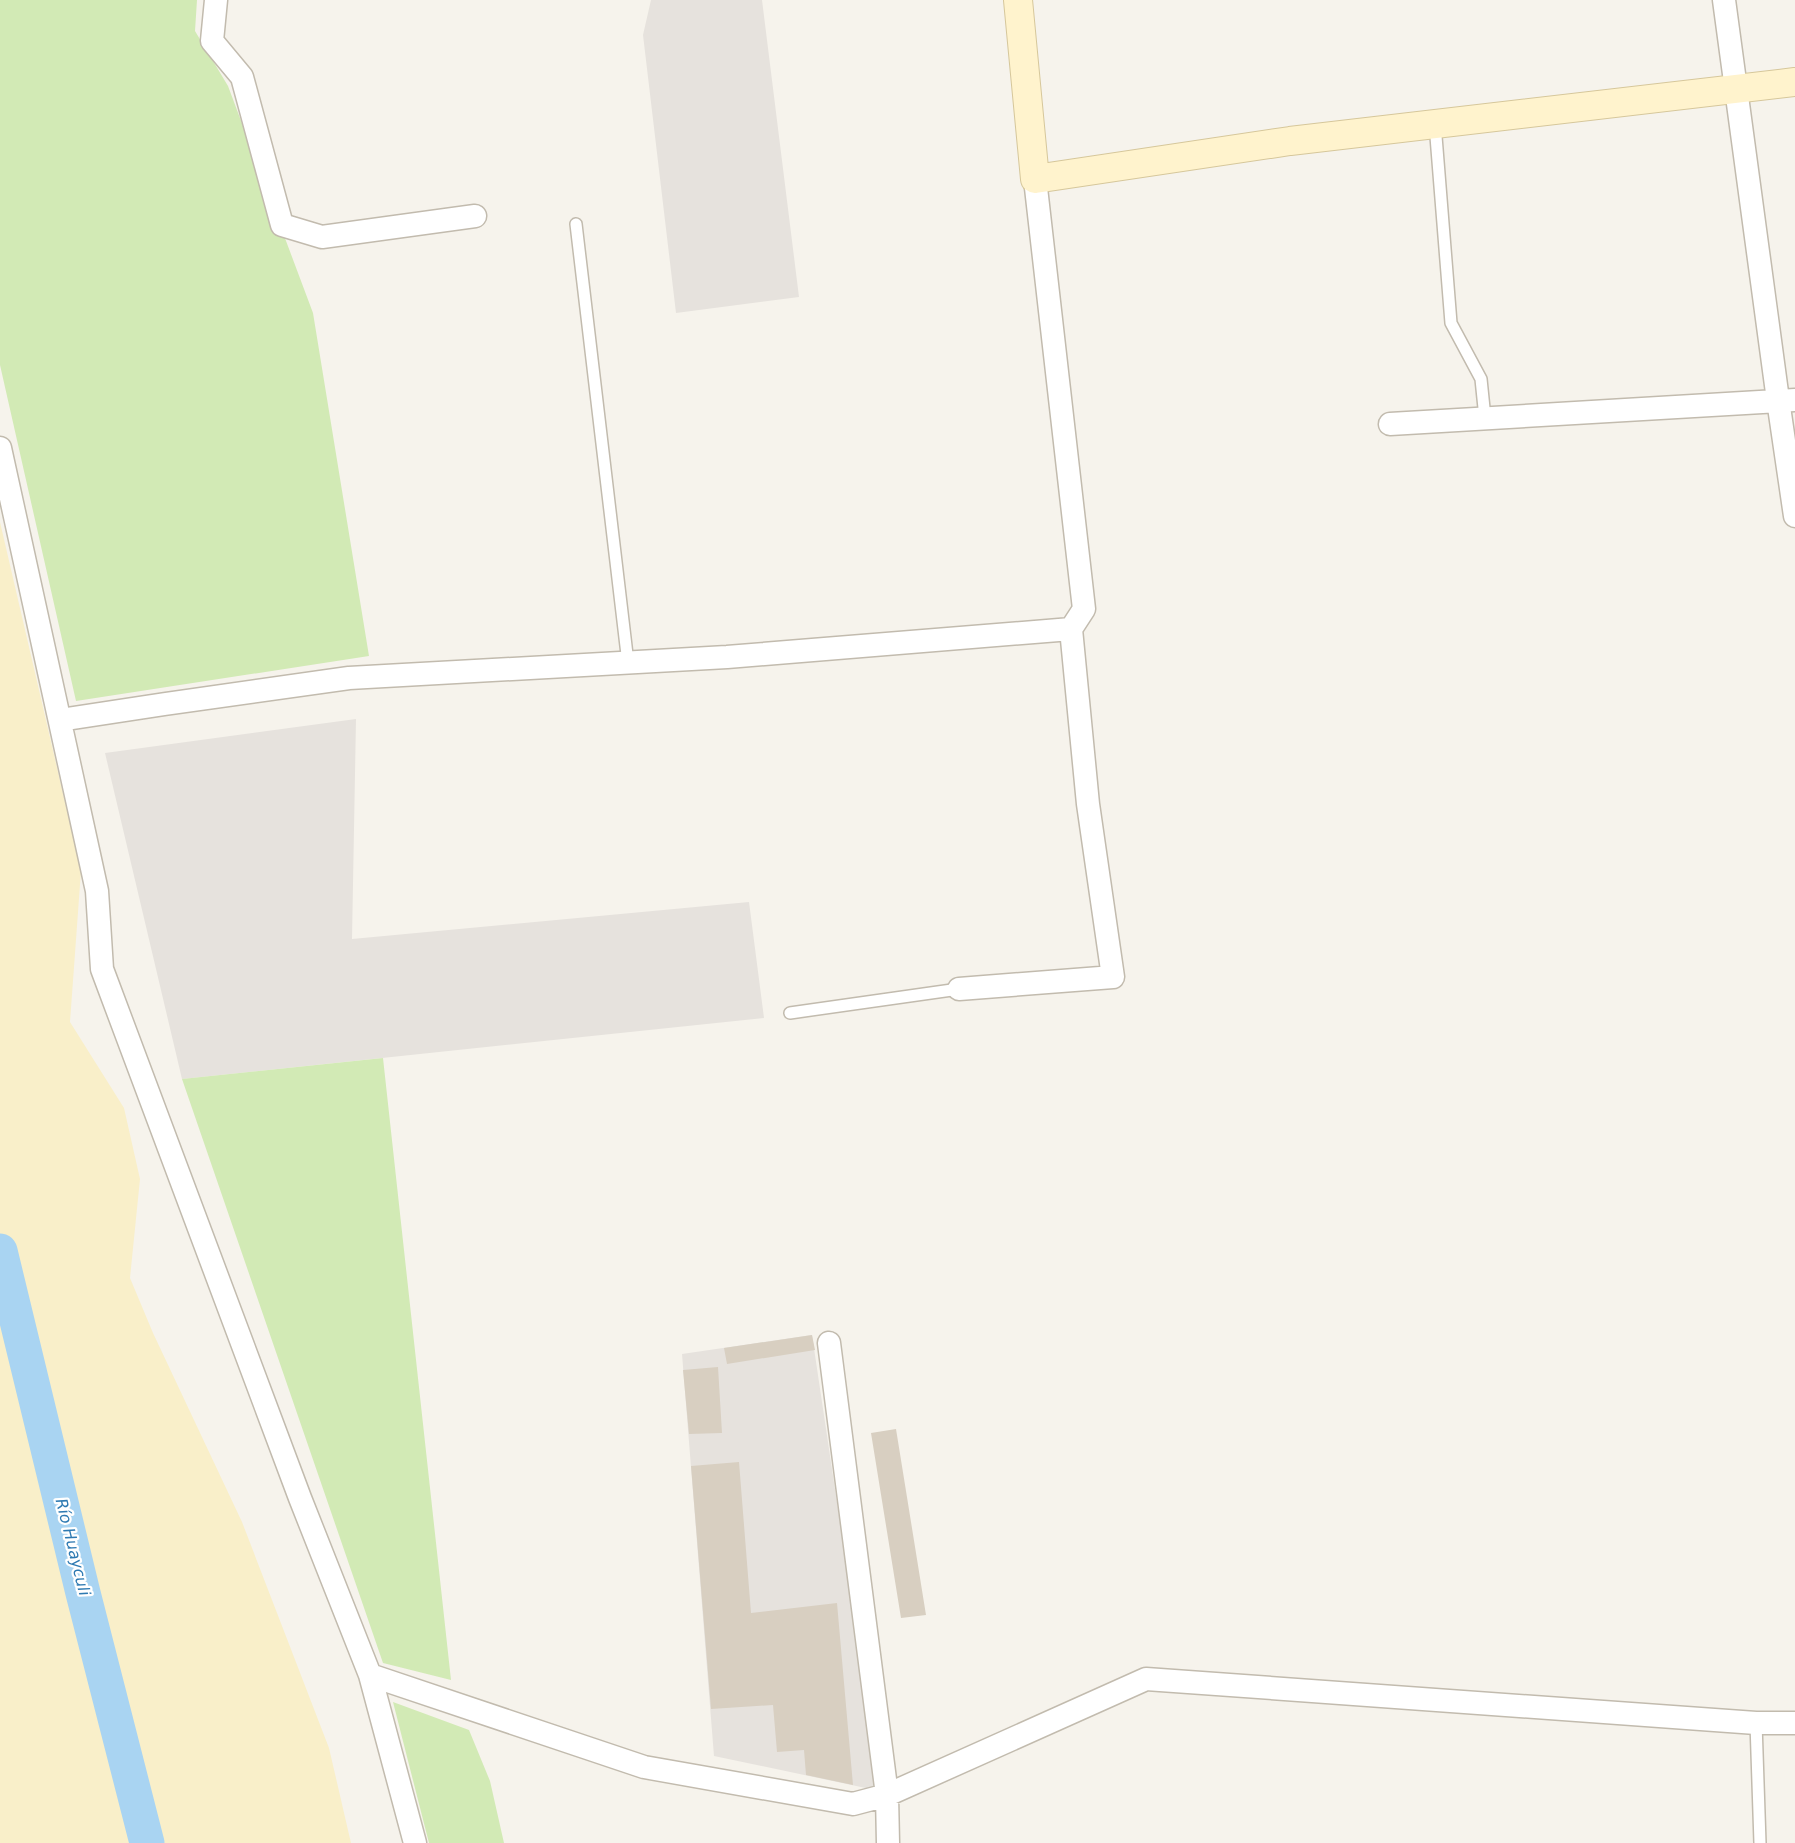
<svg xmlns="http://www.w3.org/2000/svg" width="1795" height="1843" viewBox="0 0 1795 1843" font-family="'DejaVu Sans',sans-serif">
	<rect width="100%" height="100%" fill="#f6f3ec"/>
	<!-- industrial -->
	<path fill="#e6e2dd" d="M651,0H762L799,297L676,313L643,35Z
		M356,719L352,939L749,902L764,1018L182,1079L105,753Z
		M812,1335L880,1791L714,1756L682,1354Z"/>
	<!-- green -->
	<path fill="#d2eab5" d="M0,0H197L195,31L228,86L313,313L369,656L76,701L0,365Z
		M383,1058L451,1680L383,1663L182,1079Z
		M393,1702L469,1730L490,1781L504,1843H429Z"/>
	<!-- sand -->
	<path fill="#f9efc9" d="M0,522L81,871L70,1022L124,1108L140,1179L130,1278L153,1333L242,1522L329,1748L351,1843H0Z"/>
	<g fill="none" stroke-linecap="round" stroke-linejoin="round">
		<!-- river -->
		<path stroke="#a9d4f2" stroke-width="35" d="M0,1251L83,1593L147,1843"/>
	</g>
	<!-- building -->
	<path fill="#d8cfc1" d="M812,1335L815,1350L727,1364L724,1348Z
		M718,1367L722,1433L689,1434L683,1370Z
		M896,1429L926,1615L901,1618L871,1433Z
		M739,1462L751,1613L837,1603L853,1785L806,1775L804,1750L777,1752L773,1705L711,1709L691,1466Z"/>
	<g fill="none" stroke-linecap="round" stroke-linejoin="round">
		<!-- service casing -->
		<g stroke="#c2bbae" stroke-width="14">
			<path id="service" d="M1435,124L1451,323L1481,379L1485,418
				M576,224L628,663
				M790,1013L959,989
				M1756,1723L1760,1843"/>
		</g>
		<!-- minor casing -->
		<g stroke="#c2bbae" stroke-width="25">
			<path id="minor" d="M216,0L212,41L242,77L282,225L322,237L475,216
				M1724,0L1778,400L1795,516
				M1390,424L1795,400
				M0,448L97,891L102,969L300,1498L370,1675L415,1843
				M60,720L165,704L349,678L727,657L1071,629L1084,609L1035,179
				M959,989L1113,977L1088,804L1071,629
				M829,1343L887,1795L888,1843
				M370,1675L644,1767L853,1804L887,1795L1146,1679L1756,1723H1795"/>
		</g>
		<!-- secondary casing -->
		<g stroke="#d6c79b" stroke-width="30">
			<path id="secondary" d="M1018,0L1035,179L1290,141L1795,82"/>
		</g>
		<!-- service -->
		<use href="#service" stroke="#fff" stroke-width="11"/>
		<!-- minor -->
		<use href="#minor" stroke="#fff" stroke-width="22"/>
		<!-- secondary -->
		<use href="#secondary" stroke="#fff3cd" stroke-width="28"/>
	</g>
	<g text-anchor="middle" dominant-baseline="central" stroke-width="4.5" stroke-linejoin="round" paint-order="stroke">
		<!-- water labels -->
		<g font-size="16" font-style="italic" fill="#2e7ab2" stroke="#fff">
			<text transform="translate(73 1547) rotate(76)">Río Huayculi</text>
		</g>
	</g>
</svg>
